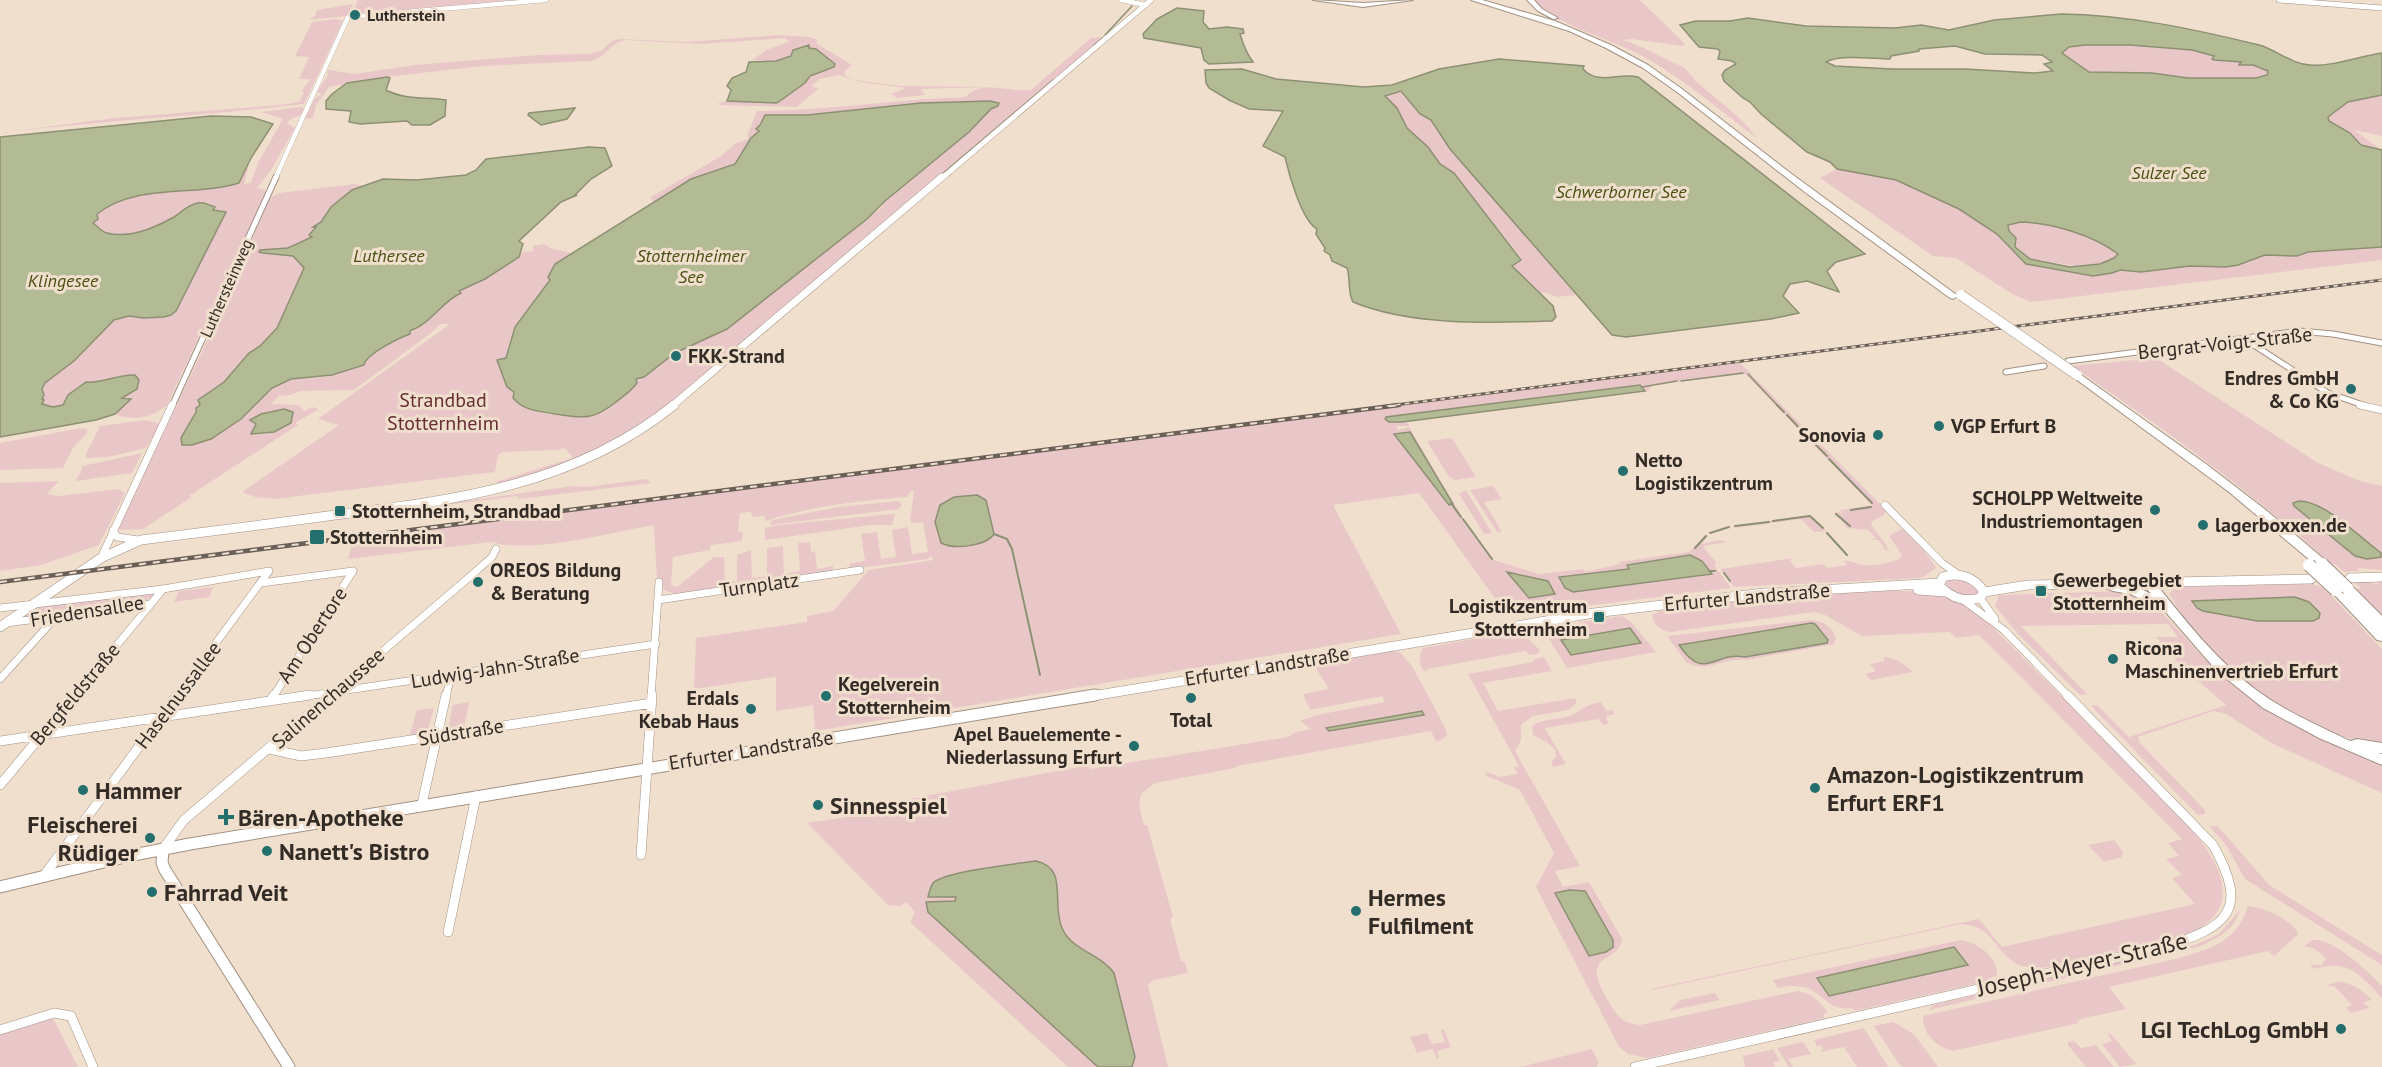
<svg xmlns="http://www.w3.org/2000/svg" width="2382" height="1067" viewBox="0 0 2382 1067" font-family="'PT Sans',sans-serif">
	<rect width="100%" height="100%" fill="#f1dfce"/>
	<!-- green -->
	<path fill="#e9c7c8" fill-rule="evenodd" d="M358,0H534L351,16Z
		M1533,0H1640L1685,44L1683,46L1632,39L1622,40C1642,45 1661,58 1681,66C1687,68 1692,78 1697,82C1720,103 1738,113 1758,139C1721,111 1686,81 1646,58C1615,40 1556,26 1533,0Z
		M353,4L347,16L308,20L315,16L317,10Z
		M336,19L343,21L304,104C203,116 101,120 0,133L114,118L280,105L299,102L304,93L302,90L311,79H299L309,57L295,56L312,22Z
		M780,35L809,37L818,40L816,43L852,65L844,72L846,76L855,80L899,86L992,87L921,89L925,95L897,98L891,94L906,88L861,82L838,75L820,79L812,85V87L819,88L797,107L720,105L717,104C739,94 753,106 772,103C784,101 821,68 831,59L809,48L808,45L793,50L791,56L776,61L752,60L766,50L789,42L785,38L701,44L625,40C610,43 605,58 591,61L482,66L387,77L329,87L316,105L313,118L305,119L315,98L322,94L317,92L329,74L327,73L328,70L355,74L414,65L539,55L588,54L601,51L612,41L620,39L686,42Z
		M1105,37L683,395L636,430L554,470L496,484L498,481L573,458L565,448L557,450L503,452L498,455L495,472L274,499L255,497L242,492L339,425L318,419L450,324H440L431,333L354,390L300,391L291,395L279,396L271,404L298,405L305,411L312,407L319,409L295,423L298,425L189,496L192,497L143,529L118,530L221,311L270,198L279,193L355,184L363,186L352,190L331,207L310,239L288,248L265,249L263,253L293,256L305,267L277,328L260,346L249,353L224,382L203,397L181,438L204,441L211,439L241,419L272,388L291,379L326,377L364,365C367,353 406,335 417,329C434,319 443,301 461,293L458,291L489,276L523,252L533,251V246L544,244L552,249L573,253L555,264C545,299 510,320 506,358L497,361L507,387L547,414L560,415L644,377L675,353L727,329L881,208L885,201L969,132L991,109L998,106L990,101L939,102L937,104L806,115H765L756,136L745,147L736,164L691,179L656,201H652L651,197L721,156L736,143L749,139L747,136L757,111C826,111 896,99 966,97C979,79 1012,93 1031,90L1091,38ZM284,409L287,426C276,431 263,438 252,432L256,423L250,420L254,417Z
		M2080,45H2130L2192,50L2211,54L2225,60L2241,62L2239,64L2253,65L2268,71L2267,75L2257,78H2188L2152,73L2089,72L2062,53L2065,52L2067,48Z
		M1401,91L1420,114L1431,120L1450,149L1576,295L1557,297L1547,293H1539L1515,270L1512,265L1521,262L1520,256L1511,245L1454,173L1440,164L1428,148L1407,128L1397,108L1385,95Z
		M2382,95V136L2354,130L2382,150C2360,147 2346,133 2329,121L2327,117L2348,102Z
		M300,107L304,108L301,115L289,120L288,124L295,128L271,170L257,188L265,190V196L168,403C156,418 132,422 115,414L129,402L127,398H120L135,375C119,374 102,386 86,382L68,395L63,405L53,407L42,405L44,400L42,398L44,383L74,361L108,324L129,315L143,318L164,317L176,311L195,275L213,235L222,222L221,218L225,214L222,211L213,210L214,208L209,203H197L185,207L178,215L165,222L134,234H109L93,223L99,218L96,216C120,189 201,189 237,184L249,163L244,184L251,183L258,163L283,119L261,112Z
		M1837,169L1896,180L1959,209L1997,234L2026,264L2063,269L2086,275L2112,273L2120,270L2141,272L2190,266L2226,267L2238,265L2265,255L2297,256L2308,252L2382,247V260L2031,302L2014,295L1956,258L1933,256L1820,178Z
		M2021,222C2054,223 2091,235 2118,254C2105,273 2065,265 2045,261C2041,260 2035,261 2031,260C2017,255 2011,239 2008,226Z
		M2156,358L2318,463L2360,481L2382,486V570L2358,568L2359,571L2344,572L2335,564H2330C2251,490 2159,426 2072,366Z
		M1740,363L1886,510L1884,515L1871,522C1874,534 1886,540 1888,550L1881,549L1885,548L1878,540H1873L1872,539L1876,538L1868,530L1847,528L1835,511L1843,514L1840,510L1872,505L1745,374L1652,385L1648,391L1407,422L1409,426H1396L1398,430L1409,427L1473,535L1494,560L1539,574L1583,569L1585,572L1620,564L1619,562L1689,552L1705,535L1708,536L1702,544L1720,540L1727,542L1703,546L1717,564L1714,565L1731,588L1553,610L1539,607L1531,609L1523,600L1513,604L1515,610L1507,615L1419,493L1333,505L1401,634L815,731L813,705L776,711V677L694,689L696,638L807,622V616L833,611L869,570L933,560L932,556L928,559L851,569L849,564L865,561L861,534L877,532L881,559L896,557L892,530L908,527L912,554L928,552L923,522L912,523L910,520L914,491H911L907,497C858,501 812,506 765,521V516L752,517L751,512L740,513L738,532H743L742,541L711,545L710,550L673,557L671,585L677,587L714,557H724L725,582L737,581V555L751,550L752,578L767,576V548L783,546L784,574L800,571L798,543L810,542L811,552L815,551L817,569L833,566V571L679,595L664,590L662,581L657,579L654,525C609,533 533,554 491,542L348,559L354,538Z
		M145,420L160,424L146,448L108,457L86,458L85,456L100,426Z
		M82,428L87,429V434L74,446L63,468L0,470V443Z
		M1452,438L1476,477L1455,480L1449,477L1427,441Z
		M142,453L132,473L76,481L83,466Z
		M647,479L651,483L519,499L518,496L356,516L573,486L586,487Z
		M59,481L47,494L59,496L119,489L125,493L99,545L41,565L0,571V483Z
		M1493,486L1502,499L1484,502L1502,532H1497L1470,490Z
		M1466,490L1492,533L1484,534L1459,494Z
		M899,501L902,504L899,509L769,525L773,520L838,507Z
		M893,514L895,515L892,525H871L765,540V528L778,525Z
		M1810,515L1827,531L1814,532L1801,519L1735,528L1733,526Z
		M1902,529L1923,549L1936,568L1922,578L1734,587L1718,566L1721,569L1793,558L1790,561L1796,568L1823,564L1827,568L1847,565L1844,561C1853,560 1856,565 1864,565C1875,566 1889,563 1899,559L1902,555L1889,536Z
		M1952,579L1967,581L1977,589V595L1965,597L1947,589L1946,582Z
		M2353,581H2368L2378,585L2377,581H2382V615L2356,589L2361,588Z
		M2313,584L2324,588L2382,649V745C2295,734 2211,669 2169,593L2176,587Z
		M213,587L209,597L174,602L179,591Z
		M1881,591H1917L1943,596L1962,603L1986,620L2183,819C2207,846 2247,897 2203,926C2184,939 2155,943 2133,948C2101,955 2069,962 2038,969C2030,965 2024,969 2015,963C1993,949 1993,926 1961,924L1652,990L1651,989L1979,919L2002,947L2195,904L2172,878L2182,875L2166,859L2179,856L2168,843L2182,839L1979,635L1956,638L1950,632L1862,636L1825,615L1815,612L1670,632C1660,630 1654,626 1652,615L1664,609L1806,594Z
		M2124,591L2155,605L2201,655L2248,696L2382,763V793L2273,744L2226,714L2213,711L2138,737L2140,743L2205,810V814L2198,815L2091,706L2097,705L2129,737L2226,705L2182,667L2156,637H2178L2168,624L2021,626L2087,694L2080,695L2018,634L1995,606L1999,595Z
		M147,593L152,594L153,596L143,603L21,618V616L36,607Z
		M1622,616L1631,622L1656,652L1567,668L1547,636L1548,632L1561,625Z
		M1812,620C1823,622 1832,626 1836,637L1834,644L1746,660C1725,657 1709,673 1687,663L1667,636Z
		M1507,633L1526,637L1540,650L1537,654L1529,655L1526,651L1427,669L1428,672L1423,670C1419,662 1418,656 1423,648Z
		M1390,650L1401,653L1412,666L1446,729L1447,736L1436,742L1431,731L1237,766L1235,768L1155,783L1141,794L1139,805L1144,825H1147L1173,917L1170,919L1181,961L1185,962L1188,973L1153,980L1148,985L1168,1067H1068L910,922L915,912L906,902L900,906L888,905L807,823L878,812L894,802L1089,765L1090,769L1288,737L1296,732L1311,729L1300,721L1317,715L1385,702L1382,696L1310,710L1303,694L1329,689L1314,665Z
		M1544,657L1552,671L1483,683L1498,711L1575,698L1577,703L1568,710L1533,716L1521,725V740L1515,751L1580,866L1555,871L1563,887L1589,882L1622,939C1620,957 1600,955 1597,970C1594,980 1614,1013 1622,1019C1627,1023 1633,1024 1640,1025L1798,991C1812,994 1820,1001 1828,1013L1823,1014L1825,1018L1648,1058L1628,1054L1619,1047L1536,887L1554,853L1520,790L1485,775L1487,772L1499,777L1518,774L1514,767L1519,766L1468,674L1533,662L1535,659Z
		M1883,657C1894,657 1905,664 1913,672L1871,680L1865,674L1876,671L1870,664L1885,661Z
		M469,702L464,729L450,731L448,730L453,705Z
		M1601,702L1606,711L1612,710L1615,714L1606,716L1608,724L1603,725L1599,719L1545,728L1566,764L1553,767L1551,762L1556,757L1555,750L1547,742L1533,735L1532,726C1545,717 1561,721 1574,714C1587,707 1585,705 1601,702Z
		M434,708L427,733L409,737L417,710Z
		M2209,826H2217L2224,833L2269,885L2382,955V965L2245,879L2226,845Z
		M2114,840L2123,852L2122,857L2104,862L2088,845Z
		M2248,906C2262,907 2294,920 2298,934L2274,956L2268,951L2109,987L2126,1009L2077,1020L2079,1023L1953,1051C1936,1047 1922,1034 1923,1016L2175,959C2209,949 2236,944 2248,906Z
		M2240,910C2235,930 2216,940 2197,947L1929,1010L1933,1005L2195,945L2219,934Z
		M1961,940C1978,943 1998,956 1997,976L1989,978L1988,981L1855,1011L1852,1008C1819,1013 1825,977 1778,988L1773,980Z
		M2312,940C2333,937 2368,972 2382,986V998C2359,974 2349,959 2314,969L2310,965H2322L2326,958L2315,949L2304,946Z
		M2336,982C2351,982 2361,989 2372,1000L2363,1002L2369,1008L2351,1013L2346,1008L2352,1005L2334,986H2326Z
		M1715,993L1720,1000L1669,1011L1680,1000Z
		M48,1018L54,1020L78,1067H0V1035Z
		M1893,1022L1914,1034L1938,1067H1903L1899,1064L1874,1026Z
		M1864,1028L1888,1067H1857L1844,1047L1820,1052L1823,1049L1821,1045L1817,1046L1814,1040Z
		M1441,1030H1444L1451,1047L1437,1051L1439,1058L1437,1059L1433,1049L1417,1053L1410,1037L1427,1033L1432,1044L1445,1042Z
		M2107,1033L2112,1035L2136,1064L2120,1067L2102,1044L2112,1041Z
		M2074,1041L2081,1048L2096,1045L2114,1067H2086L2068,1045V1042Z
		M1803,1042L1811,1054L1788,1059L1793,1067H1789L1777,1048Z
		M1592,1049L1598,1061L1597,1067H1520Z
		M1773,1049L1780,1061L1773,1062L1775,1067H1745L1743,1056Z"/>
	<!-- water -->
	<path fill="#b3bb94" stroke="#8d9073" stroke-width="1.5" fill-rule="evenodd" d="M1177,8L1204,11L1203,22L1209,29L1227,27L1243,29L1244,33L1240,34C1243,44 1246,53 1253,62L1209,64L1204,60L1201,48L1144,38L1143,34L1157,19Z
		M2061,14C2128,15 2194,29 2259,45C2277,50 2291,64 2310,65C2331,67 2360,56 2382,53V95L2348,102L2328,117L2329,121L2350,133L2361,145L2382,150V247L2308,252L2297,256L2265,255L2238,265L2226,267L2190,266L2141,272L2120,270L2112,273L2093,276L2026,264L1997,234L1959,209L1896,180L1837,169L1830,162L1807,152L1761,114L1750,102L1743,98L1724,81L1722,75L1725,70L1736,64L1732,61L1718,59L1720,52L1718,49L1699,47L1680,25L1696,21H1730L1748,18L1806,26L1895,28L1921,25L1949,30L1994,20ZM2085,45H2130L2192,50L2214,56L2212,59L2215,60L2241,62L2239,65H2253L2268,71L2267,75L2256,78H2188L2152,73L2089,72L2062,53L2069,47ZM1955,46L1985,54L2042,55L2052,62L2044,64L2053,71L2035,73L1965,69H1892L1835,66L1826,62C1840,54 1873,59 1890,59L1891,56L1919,51V49ZM2021,222C2052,223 2093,235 2118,254L2114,258L2100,264L2070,267L2030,259L2015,247L2016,238L2009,231L2008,225Z
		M809,45V48L816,49L835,64L834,67L810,76L805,83L777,103L727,101L731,90L727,86L732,78L746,72L749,62L776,61L791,56L793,50Z
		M1499,59L1584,66L1583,69C1599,86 1619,72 1638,77L1865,254L1836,262L1827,271L1839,292L1807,281L1790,284L1783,296L1799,313L1771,319L1626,337L1612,335L1450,149L1431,120L1420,114L1401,91L1385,96L1397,108L1407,128L1428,147L1440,164L1454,173L1521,260L1512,266L1553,306L1556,317L1552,321C1490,323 1411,326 1353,302C1347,291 1351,280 1347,268L1332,261L1330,255L1324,251L1325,248L1316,234L1317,229C1302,221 1289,175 1285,157L1263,146L1283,111L1249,109L1229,100L1209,88L1206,83L1205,70L1242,69L1276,79L1364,87L1392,85L1439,69Z
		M387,77L390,78L386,90C405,100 425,97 446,100L445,116L430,125H412L407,121L360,124L349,122L351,111L326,109V101L332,94L347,83Z
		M990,101L999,103L998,106L991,109L969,132L885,201L867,219L727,329L675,353L644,377L636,379L637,383C631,391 624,396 616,402C592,421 584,418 555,414C539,411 524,411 513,398L514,392L507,387L497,360L506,358L515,327L550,280L548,277L555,264L691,179L735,164L751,138L759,131L756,129L760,125L765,115H807L921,103Z
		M575,108L567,119L541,125L528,115L529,113Z
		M211,116L251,117L273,124L251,158L239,183C193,197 136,183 97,214L98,219L93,223C96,225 102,232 107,233C131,239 156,227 174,217C183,212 184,206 198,203C206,202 208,205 215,207L213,210L226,212L176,311L171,315L164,317L143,318L129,316L114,320L74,361L45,383L42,389L44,395L42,399L44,400L42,404L53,407L63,405L68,395L86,382C101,384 118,374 135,375L139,380L137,389L122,398L131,399L115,414L96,420L0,437V137Z
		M589,147L605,148L612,166L591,179L575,195H577L561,202L519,241L523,244L519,257L485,279L459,291L461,293C441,302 432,323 410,331V334C399,338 366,354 364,365L332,375L291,379L272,388L241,419L211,439L192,445H182L181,438L196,412V408L200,405L198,400L224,382L249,353L260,346L277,328L304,268L293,256L263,253L259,252L260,250L288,248L312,237L309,235L316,227H313L321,222L331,207L352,190L383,179L417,180L466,175L476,170L486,159Z
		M1640,385L1645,391L1402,422H1389L1385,419L1386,417Z
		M284,409L293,412L291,423L274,432L251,434L256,424L250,420L261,414Z
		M1410,432L1453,504L1449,505L1394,434Z
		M977,495L986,500L994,534C986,546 954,550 941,543L935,522L940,505L954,497Z
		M2299,501C2324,501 2356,534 2376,549L2381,553V557L2367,559L2355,556L2294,506L2293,503Z
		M1690,555L1702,561L1712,574L1573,592L1565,588L1559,577L1629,569L1627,565Z
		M1507,572L1548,581L1555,594L1529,598Z
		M2295,597L2309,602L2320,613L2319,618L2313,621H2257L2203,611L2197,608L2192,601Z
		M1811,623L1815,624L1828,640L1827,643L1745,657C1713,651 1705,683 1679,645Z
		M1630,628L1641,643L1571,655L1561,640Z
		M1422,711L1424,715L1329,731L1326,728Z
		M1036,861C1069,868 1051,903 1062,928C1071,950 1101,954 1114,973L1135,1057L1132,1067H1098L928,912L926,902L955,901L956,897H928C929,893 931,886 933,883C945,871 1017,864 1036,861Z
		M1569,890L1585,891L1613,940V947L1606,952L1589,956L1555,893Z
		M1954,947L1968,965L1829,996L1817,978Z"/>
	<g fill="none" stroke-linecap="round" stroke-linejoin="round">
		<!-- stream-far1 -->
		<path stroke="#8d9073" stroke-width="1.5" d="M1105,35L1132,6
			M1094,45L1104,37
			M941,175L1053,80
			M1748,374L1778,406
			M1681,381L1743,373
			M1642,387L1677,381"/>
		<!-- stream -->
		<path stroke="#8d9073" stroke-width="2" d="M1777,405L1784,412
			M1787,415L1805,434
			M1808,437L1827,456
			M1829,459L1872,503
			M1451,503L1461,517
			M1851,510L1871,507
			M1836,514L1850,526
			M1463,519L1492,559
			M1773,521L1810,516L1823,528
			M1735,526L1769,522
			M1710,533L1729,527
			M1827,533L1847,555
			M994,534L1007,539L1012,549L1040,675
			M1695,548L1706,536
			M1709,571H1715
			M1724,573L1730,581"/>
		<!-- street-far3 casing -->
		<g stroke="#a29182" stroke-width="5">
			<path id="street-far3" d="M1121,0L1146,5
				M275,179L348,17L546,0"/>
		</g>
		<!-- street-far2 casing -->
		<g stroke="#a29182" stroke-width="7">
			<path id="street-far2" d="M2243,338L2328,393L2366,406
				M2068,361L2299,331L2333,334L2382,343
				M2006,372L2044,366
				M172,406L276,177"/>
		</g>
		<!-- street-far1 casing -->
		<g stroke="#a29182" stroke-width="8">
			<path id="street-far1" d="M2360,405L2382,410
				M1885,505L1942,563L1959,575
				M113,530L117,537L138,540
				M101,558L172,405
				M261,583L353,571
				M1980,598L1995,619
				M658,600L860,570
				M1963,600L2004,630L2069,697
				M0,608L163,589L269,571
				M6,623L151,604L163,589
				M0,679L56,617
				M74,697L151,604
				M176,697L269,571
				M273,697L353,571
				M300,697L656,644
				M329,697L466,580L492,557L496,549
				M446,697L451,675
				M651,697L659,582"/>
		</g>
		<!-- street casing -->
		<g stroke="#a29182" stroke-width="10">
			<path id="street" d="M271,700L274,695
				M0,741L310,695
				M269,749L301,756L326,753L652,703
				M0,785L75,695
				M422,804L446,695
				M163,849L184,820L331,695
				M641,855L652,695
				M43,877L177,695
				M448,932L476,796
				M0,1030L54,1013L71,1016L93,1067
				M1635,1067L2163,947C2228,927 2250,911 2213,845L2067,695"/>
		</g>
		<!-- secondary-far3 casing -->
		<g stroke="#a29182" stroke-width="6">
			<path id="secondary-far3" d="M2279,0L2382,8
				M941,179L1151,0"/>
		</g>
		<!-- secondary-far2 casing -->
		<g stroke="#a29182" stroke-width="8">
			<path id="secondary-far2" d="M672,406L942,177"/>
		</g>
		<!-- secondary-far1 casing -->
		<g stroke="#a29182" stroke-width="10">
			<path id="secondary-far1" d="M2350,578L2382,577
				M1940,583L1943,577C1959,572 1975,577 1984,592
				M1943,589C1954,599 1966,602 1980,598L1984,592
				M1918,590L1945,592
				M1984,592L2028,585L2311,579
				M0,627L101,558L141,540C206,532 270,524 335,515C457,500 575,485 674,405
				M1086,697L1594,613L1764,593L1940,583"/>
		</g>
		<!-- secondary casing -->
		<g stroke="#a29182" stroke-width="13">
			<path id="secondary" d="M163,849L162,863L165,870L289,1067
				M0,887L133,855L190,844L1095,695"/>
		</g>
		<!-- highway casing -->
		<g stroke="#a29182" stroke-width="2">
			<path id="highway" d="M1313,0L1363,3L1413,0L1363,7Z
				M1471,0H1482L1496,4L1555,21L1611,45L1648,65L1682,89L1789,172L1958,296L1953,299L1950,298L1806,193L1677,92L1643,68L1606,48L1569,31Z
				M1527,0H1534L1542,9L1558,18L1553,19L1538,11Z
				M2077,372L2206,464L2267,511L2326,561L2328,564L2326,567H2318L2229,492L2073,377L2072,375Z
				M2149,579L2153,580C2184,619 2215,659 2255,689C2283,710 2316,725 2348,740L2351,741L2357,739L2382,743V753H2378L2382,754V765L2319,738L2263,708L2217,671L2163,609L2130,594L2113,591L2102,587L2100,584L2106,580L2137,587L2151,594L2143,583Z
				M2348,585L2352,586L2382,616V641L2377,640L2330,590L2332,587L2336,586L2342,589Z"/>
		</g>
		<!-- street-far3 -->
		<use href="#street-far3" stroke="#fff" stroke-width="4.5"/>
		<!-- street-far2 -->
		<use href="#street-far2" stroke="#fff" stroke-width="5"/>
		<!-- street-far1 -->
		<use href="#street-far1" stroke="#fff" stroke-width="7"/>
		<!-- street -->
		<use href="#street" stroke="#fff" stroke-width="9"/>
		<!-- secondary-far3 -->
		<use href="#secondary-far3" stroke="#fff" stroke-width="5"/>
		<!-- secondary-far2 -->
		<use href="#secondary-far2" stroke="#fff" stroke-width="7"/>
		<!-- secondary-far1 -->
		<use href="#secondary-far1" stroke="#fff" stroke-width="9"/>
		<!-- secondary -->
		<use href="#secondary" stroke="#fff" stroke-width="11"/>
		<!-- highway -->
		<use href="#highway" fill="#fff" fill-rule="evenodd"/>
		<!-- rail-far1 casing -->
		<g stroke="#6a6057" stroke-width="3">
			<path id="rail-far1" d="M1387,406L2382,280"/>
		</g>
		<!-- rail casing -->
		<g stroke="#6a6057" stroke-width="4.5">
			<path id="rail" d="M0,582L1399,405"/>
		</g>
		<!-- rail-far1 -->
		<use href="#rail-far1" stroke="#f1dfce" stroke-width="1.5" stroke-dasharray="4.5" stroke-linecap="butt"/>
		<!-- rail -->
		<use href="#rail" stroke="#f1dfce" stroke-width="2" stroke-dasharray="7" stroke-linecap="butt"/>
		<!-- highway-bridge-far1 casing -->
		<g stroke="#a29182" stroke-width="11" stroke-linecap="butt">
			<path id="highway-bridge-far1" d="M1961,295L2077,375"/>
		</g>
		<!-- highway-bridge casing -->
		<g stroke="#a29182" stroke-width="14" stroke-linecap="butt">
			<path id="highway-bridge" d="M2322,564L2348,589
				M2309,565L2336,590"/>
		</g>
		<!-- highway-bridge-far1 -->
		<use href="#highway-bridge-far1" stroke="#fff" stroke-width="10"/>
		<!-- highway-bridge -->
		<use href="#highway-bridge" stroke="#fff" stroke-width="12"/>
	</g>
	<!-- markers -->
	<g fill="#236f6e" stroke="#f1dfce" stroke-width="2">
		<circle cx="355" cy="15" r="6"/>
		<circle cx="676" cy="356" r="6"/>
		<circle cx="2351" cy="389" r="6"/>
		<circle cx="1939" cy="426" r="6"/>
		<circle cx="1878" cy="435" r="6"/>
		<circle cx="1623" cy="471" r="6"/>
		<circle cx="2155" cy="510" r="6"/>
		<rect x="334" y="505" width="12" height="12" rx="3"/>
		<circle cx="2203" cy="525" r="6"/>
		<rect x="309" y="529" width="16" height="16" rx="3"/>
		<circle cx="478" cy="582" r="6"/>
		<rect x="2035" y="585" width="12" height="12" rx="3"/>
		<rect x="1593" y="611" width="12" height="12" rx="3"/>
		<circle cx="2113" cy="659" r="6"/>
		<circle cx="826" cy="696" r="6"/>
		<circle cx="1191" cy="698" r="6"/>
		<circle cx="751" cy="709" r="6"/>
		<circle cx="1134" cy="746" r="6"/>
		<circle cx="1815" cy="788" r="6"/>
		<circle cx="83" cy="790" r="6"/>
		<circle cx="818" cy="805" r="6"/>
		<path d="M223 808h6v6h6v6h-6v6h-6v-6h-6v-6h6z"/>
		<circle cx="150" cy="838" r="6"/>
		<circle cx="267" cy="851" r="6"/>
		<circle cx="152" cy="892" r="6"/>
		<circle cx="1356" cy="911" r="6"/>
		<circle cx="2341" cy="1029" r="6"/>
	</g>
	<g text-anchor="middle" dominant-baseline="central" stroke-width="6" stroke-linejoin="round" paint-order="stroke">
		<!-- far-poi labels -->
		<g font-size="16" font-weight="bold" fill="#332c26" stroke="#f1dfce" text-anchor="start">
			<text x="367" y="15">Lutherstein</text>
		</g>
		<!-- far-street labels -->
		<g font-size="16" fill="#332c26" stroke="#f1dfce">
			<text transform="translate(226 288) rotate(-66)">Luthersteinweg</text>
		</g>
		<!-- far-water labels -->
		<g font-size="18" font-style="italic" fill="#475011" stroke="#f1dfce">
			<text x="2169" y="172">Sulzer See</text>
			<text x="1621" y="191">Schwerborner See</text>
			<text x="389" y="255">Luthersee</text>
			<text x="691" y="255">Stotternheimer<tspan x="691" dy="21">See</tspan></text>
			<text x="63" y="280">Klingesee</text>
		</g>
		<!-- street labels -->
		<g font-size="20" fill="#332c26" stroke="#f1dfce">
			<text transform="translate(2225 343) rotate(-6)">Bergrat-Voigt-Straße</text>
			<text transform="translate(759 585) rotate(-8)">Turnplatz</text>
			<text transform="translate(1747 597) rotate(-5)">Erfurter Landstraße</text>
			<text transform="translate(87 611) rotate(-9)">Friedensallee</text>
			<text transform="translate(312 635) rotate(-57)">Am Obertore</text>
			<text transform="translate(1267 666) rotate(-9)">Erfurter Landstraße</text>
			<text transform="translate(495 668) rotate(-9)">Ludwig-Jahn-Straße</text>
			<text transform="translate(75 694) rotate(-50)">Bergfeldstraße</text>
			<text transform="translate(178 695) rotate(-53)">Haselnussallee</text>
			<text transform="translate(328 698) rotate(-41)">Salinenchaussee</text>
			<text transform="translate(461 732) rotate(-9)">Südstraße</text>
			<text transform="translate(751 750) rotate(-9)">Erfurter Landstraße</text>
		</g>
		<!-- poi labels -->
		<g font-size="20" font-weight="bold" fill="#332c26" stroke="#f1dfce" text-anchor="start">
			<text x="688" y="356">FKK-Strand</text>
			<text x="2339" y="378" text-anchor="end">Endres GmbH<tspan x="2339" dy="23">&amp; Co KG</tspan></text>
			<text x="1951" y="426">VGP Erfurt B</text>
			<text x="1866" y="435" text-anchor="end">Sonovia</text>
			<text x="1635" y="460">Netto<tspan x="1635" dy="23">Logistikzentrum</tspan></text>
			<text x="2143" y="498" text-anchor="end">SCHOLPP Weltweite<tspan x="2143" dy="23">Industriemontagen</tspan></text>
			<text x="352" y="511">Stotternheim, Strandbad</text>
			<text x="2215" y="525">lagerboxxen.de</text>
			<text x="330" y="537">Stotternheim</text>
			<text x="490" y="570">OREOS Bildung<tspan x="490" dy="23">&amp; Beratung</tspan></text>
			<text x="2053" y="580">Gewerbegebiet<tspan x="2053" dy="23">Stotternheim</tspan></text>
			<text x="1587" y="606" text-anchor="end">Logistikzentrum<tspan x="1587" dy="23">Stotternheim</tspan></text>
			<text x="2125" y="648">Ricona<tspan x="2125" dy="23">Maschinenvertrieb Erfurt</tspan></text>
			<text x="838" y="684">Kegelverein<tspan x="838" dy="23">Stotternheim</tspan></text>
			<text x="739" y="698" text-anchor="end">Erdals<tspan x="739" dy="23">Kebab Haus</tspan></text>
			<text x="1191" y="720" text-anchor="middle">Total</text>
			<text x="1122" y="734" text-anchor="end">Apel Bauelemente -<tspan x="1122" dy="23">Niederlassung Erfurt</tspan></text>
		</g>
		<!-- park labels -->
		<g font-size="20" fill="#682e35" stroke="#f1dfce">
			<text x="443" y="400">Strandbad<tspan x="443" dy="23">Stotternheim</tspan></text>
		</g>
		<!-- near-poi labels -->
		<g font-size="24" font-weight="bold" fill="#332c26" stroke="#f1dfce" text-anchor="start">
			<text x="1827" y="774">Amazon-Logistikzentrum<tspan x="1827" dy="28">Erfurt ERF1</tspan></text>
			<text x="95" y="790">Hammer</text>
			<text x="830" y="805">Sinnesspiel</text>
			<text x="238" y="817">Bären-Apotheke</text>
			<text x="138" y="824" text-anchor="end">Fleischerei<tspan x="138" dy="28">Rüdiger</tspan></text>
			<text x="279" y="851">Nanett's Bistro</text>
			<text x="164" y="892">Fahrrad Veit</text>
			<text x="1368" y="897">Hermes<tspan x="1368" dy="28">Fulfilment</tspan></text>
			<text x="2329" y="1029" text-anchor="end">LGI TechLog GmbH</text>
		</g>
		<!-- near-street labels -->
		<g font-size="24" fill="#332c26" stroke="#f1dfce">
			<text transform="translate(2082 964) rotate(-13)">Joseph-Meyer-Straße</text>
		</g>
	</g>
</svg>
